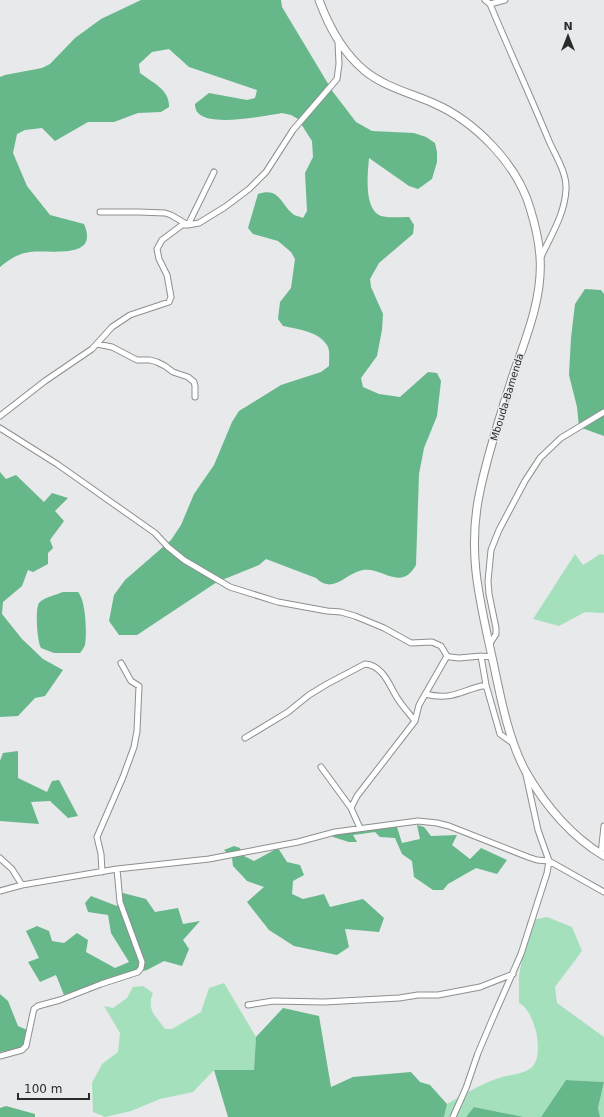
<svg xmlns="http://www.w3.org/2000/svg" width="604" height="1117" viewBox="0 0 604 1117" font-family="'DejaVu Sans',sans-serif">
	<rect width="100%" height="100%" fill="#e7e9eb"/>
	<!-- green -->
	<path fill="#a5e0bd" d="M575,554L583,565L600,554L604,555V613L585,612L559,626L533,619Z
		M547,917L572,927L582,951L555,987L557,1003L604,1037V1082L566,1080L541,1117H524L475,1107L466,1117H444L447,1104C462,1096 480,1084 496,1079C506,1075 527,1074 533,1066C540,1058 538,1040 536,1031C533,1021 528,1007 519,1003V976L525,942L527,921Z
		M224,983L256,1037L254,1070H214L193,1092L160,1099L131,1111L105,1117L93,1112L92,1083L102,1064L118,1052L120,1033L104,1006L113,1008L127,998L133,987L143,986L153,993C146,1010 156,1016 165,1029H172L201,1012L209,988Z
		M604,1083V1117H600L598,1108Z"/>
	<!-- forest -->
	<path fill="#66b78a" d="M141,0H281L282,7L333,92L356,122L372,131L414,133L426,137L435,143L437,152V162L432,179L418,189L409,186L369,158C368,172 363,209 381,216C387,218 402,217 409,217L414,225L413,234L379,263L370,279L371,287L383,314L382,330L377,356L361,378L363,387L379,394L400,397L428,372L437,373L441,381L437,416L424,448L419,474L416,565C401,592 383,567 363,570C345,573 334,595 316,578L266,559L259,565L217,582L137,635H119L109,621L114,595L125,580L171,540L181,525L194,494L214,465L232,422L239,411L281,385L321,372L329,366C329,360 330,352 328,347C321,332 298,329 283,326L278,319L280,302L291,288L295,259L291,252L278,241L253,234L248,228L258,194C280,187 280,204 294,215C297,216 301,217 303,218L307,211L305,173L313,157L312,141L298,119L291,115L282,113C264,116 211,127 198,113C196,111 195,107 195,104L209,93L247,100L255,98L257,90L189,67L169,49L152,52L139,64L140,73C153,83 170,90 169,107L161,112L138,113L114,122H88L55,141L42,128L25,130L17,134L13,153L27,186L50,215L84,224C100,261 49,249 30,252C17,254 10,259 0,267V77L5,75L42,68L50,64L75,38L101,19Z
		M585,289L601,290L604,294V436L579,427L577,407L569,375L571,338L575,304Z
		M0,472L6,479L16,475L44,502L52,493L68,498L55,511L64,521L50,540L53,548L48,553V564L33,572L28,570L22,586L3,602L2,614L22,639L43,659L63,670L45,696L35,698L18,716L0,717Z
		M63,592H78C86,601 87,633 85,645C84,648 82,650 80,653H54L41,648C37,641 35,609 39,603C44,597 56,595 63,592Z
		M18,751V778L47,792L52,781L59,780L78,816L68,818L50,801L31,802L39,824L0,821V761L3,753Z
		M380,823L396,824L402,843L420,839L417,825L424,827L431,836L457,835L452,845L470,859L481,848L507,860L497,874L476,868L448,884L443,890H433L414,877L412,861L402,854L395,838L380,837L375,832L353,835L357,842H349L333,837L331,831Z
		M234,846L240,848L242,855L254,861L278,848L287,862L300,865L304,875L293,881L292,894L303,899L324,894L330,907L363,899L384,918L379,932L345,929L349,947L337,955L294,946L269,930L247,902L264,887L247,881L233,866L232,858L224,850Z
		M123,893L146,899L155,912L178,908L183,924L200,921L183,940L189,949L182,966L164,961L147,970L102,981L64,995L56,975L40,982L28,962L39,958L26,931L37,926L49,931L52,941L64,943L77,933L88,940L86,952L115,968L129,962L111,933L108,915L88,912L85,903L91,896L117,906Z
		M0,994L8,1001L18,1026L27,1030L26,1040L20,1048L0,1052Z
		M283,1008L319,1016L331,1087L353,1077L411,1072L420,1082L430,1085L447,1104L444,1117H228L214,1070H254L256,1037Z
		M566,1080L604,1082L598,1108L600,1117H541Z
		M6,1106L35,1114V1117H0V1108Z
		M474,1107L524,1117H466Z"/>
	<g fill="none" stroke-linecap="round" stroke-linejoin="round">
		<!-- minor casing -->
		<g stroke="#8d8f91" stroke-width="7">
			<path id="minor" d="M485,0L490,4C509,50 530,95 549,141C555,155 567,173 566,189C565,214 551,235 541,257
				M490,4L505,0
				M100,212H139L165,213L171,215L188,225L199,223L225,207L249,189L266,172L293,130L337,79L339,64L338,42
				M97,344L112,347L137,360H150L157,362L165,366L173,372L188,377L194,382L195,386V397
				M0,416L45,381L92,349L112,327L130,315L169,302L171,297L167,275L159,259L157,249L162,240L182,225H188L214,172
				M0,428L57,464L155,533L168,547L184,560L230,587L278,602L327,611L341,612L355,616L384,628L411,643L432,642L441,646L447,656L450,657L459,658L481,656L492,657
				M489,645L496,634V628L489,594L488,581L491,550L499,530L525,481L540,458L561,438L604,412
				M481,656L486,685L500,734L514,744
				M425,694C453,701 461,690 486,685
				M245,738L288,712L309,695L327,684L365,664C382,665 389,684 396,696C401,705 409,713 415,721
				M321,767L351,808L360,828
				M351,808L357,796L415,721L419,705L447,656
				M601,854L604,826
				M0,858L12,869L22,885
				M102,872L101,854L97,837L123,777L134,747L137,731L139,686L131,681L121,663
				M0,891L22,885L117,869L209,859L298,842L335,832L418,821L437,823L449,826L528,857L537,860L549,861L604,892
				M248,1005L273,1001L324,1002L399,998L418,995H438L480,987L513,974
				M0,1056L22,1050L26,1046L33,1013L34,1009L38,1006L60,1000L101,984L138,972L141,968L142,962L120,902L117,869
				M453,1117L466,1088L478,1053L492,1020L521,954L547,873L549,861L538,830L526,775"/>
		</g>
		<!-- highway casing -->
		<g stroke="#8d8f91" stroke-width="9">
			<path id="highway" d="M319,0C329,27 342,52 365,71C385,87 410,93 433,103C475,121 517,164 530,208C535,224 539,241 540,257C543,297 526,338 513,375C501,413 488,452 480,491C466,554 481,605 494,666C501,700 509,741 526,772C545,805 571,836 604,856"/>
		</g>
		<!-- minor -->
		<use href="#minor" stroke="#fff" stroke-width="5"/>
		<!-- highway -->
		<use href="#highway" stroke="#fff" stroke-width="7"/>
	</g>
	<g text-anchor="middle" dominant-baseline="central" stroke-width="3" stroke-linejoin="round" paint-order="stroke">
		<!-- street labels -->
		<g font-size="10" fill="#2a2b2b" stroke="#e7e9eb">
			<text transform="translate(507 397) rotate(-73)">Mbouda-Bamenda</text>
		</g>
	</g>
	<!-- north arrow -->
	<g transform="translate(568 36)" stroke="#e7e9eb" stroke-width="3" paint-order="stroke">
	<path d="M0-3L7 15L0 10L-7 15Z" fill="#2a2b2b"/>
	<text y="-6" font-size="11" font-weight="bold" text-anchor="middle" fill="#2a2b2b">N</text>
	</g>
	<!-- scale -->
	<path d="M18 1093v6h71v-6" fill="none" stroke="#2a2b2b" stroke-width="2"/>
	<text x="24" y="1093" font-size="12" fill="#2a2b2b" stroke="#e7e9eb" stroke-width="3" paint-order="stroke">100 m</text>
</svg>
